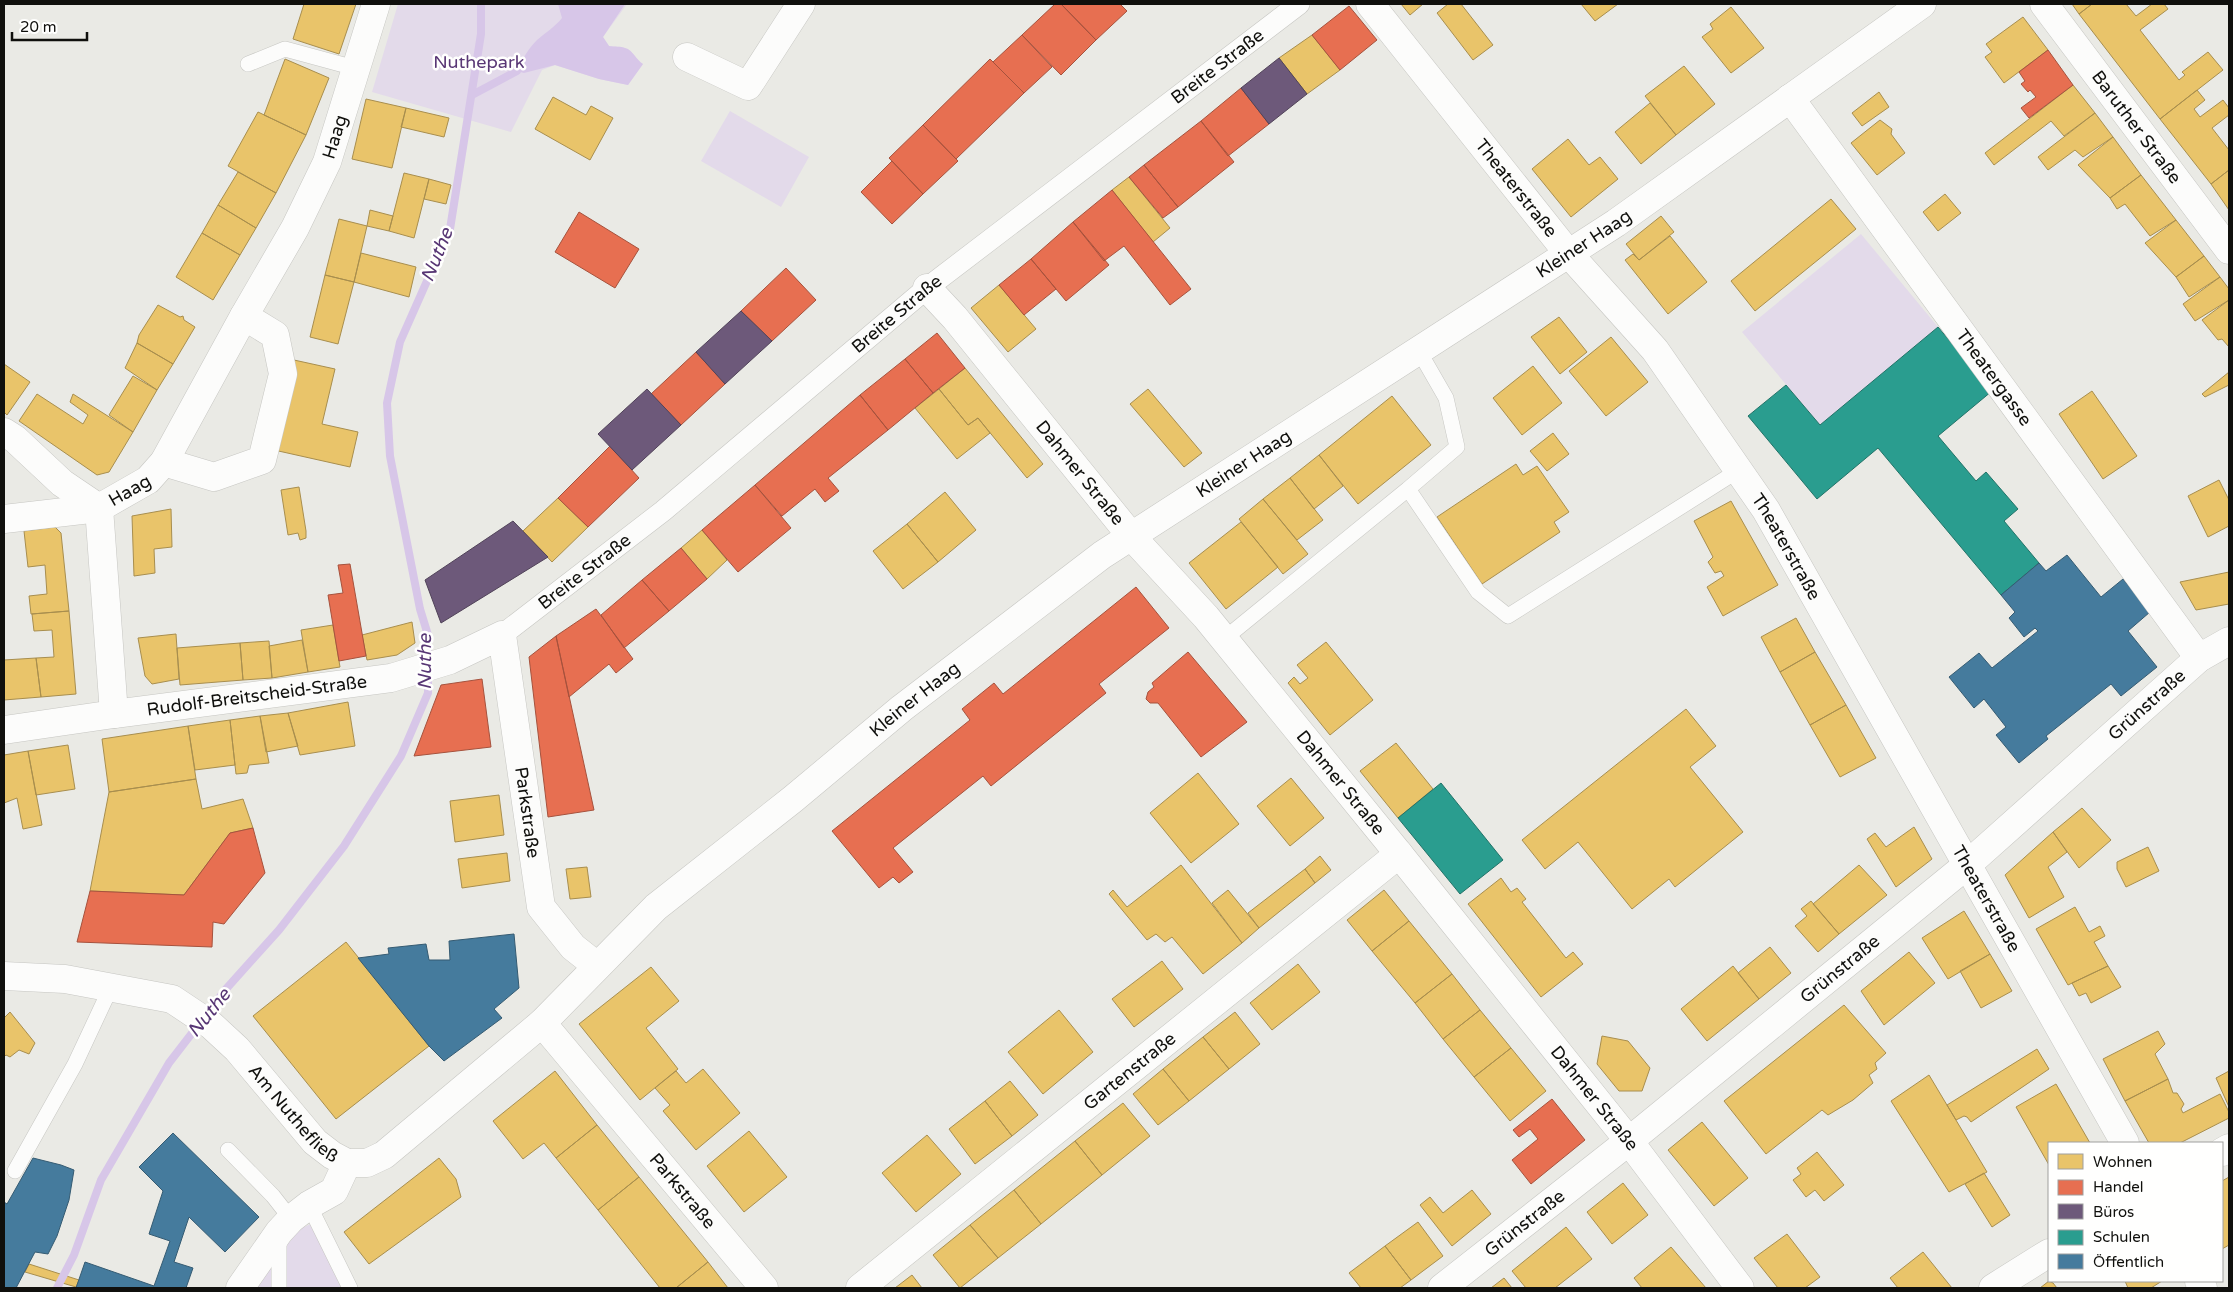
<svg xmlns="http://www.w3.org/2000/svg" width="2233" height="1292" viewBox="0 0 2233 1292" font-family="'Varela Round',sans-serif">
	<rect width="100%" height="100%" fill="#eaeae5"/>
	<!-- green -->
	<path fill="#e3daea" d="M398,4H627L603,37L609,46C614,47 621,46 625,48C633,50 636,60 643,64L628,85L599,79L555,65L542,70L511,132L372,92Z
		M730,111L809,157L781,207L701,161Z
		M1861,234L1938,327L1820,425L1742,332Z
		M311,1224L341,1288H253L297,1230Z"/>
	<!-- water -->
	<path fill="#d7c6e8" d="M558,4H625L603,37L609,46C614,47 621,46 625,48C633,50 636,60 643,64L628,85L599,79L555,65L524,73L517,71C522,60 528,49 537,40C546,32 555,27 562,18Z"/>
	<!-- homes -->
	<path fill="#e9c46a" stroke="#a88e4e" d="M304,4H356L339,54L293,39Z
		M1401,4H1423L1410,15Z
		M1448,4H1461L1493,45L1473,60L1437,13Z
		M1581,4H1618L1595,21Z
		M2072,4H2092L2079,14Z
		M2092,4H2126L2136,16L2152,4H2164L2168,9L2140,30L2179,80L2185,75L2182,72L2208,52L2223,70L2160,119L2079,14Z
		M1731,7L1764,48L1731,73L1702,37L1713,29L1710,24Z
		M2023,17L2048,50L2004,83L1985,57L1992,52L1986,44Z
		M1312,35L1340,70L1307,94L1279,58Z
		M285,59L329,78L306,135L264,115Z
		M1684,66L1715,104L1676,135L1645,96Z
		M2073,85L2095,113L2064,136L2051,121L1994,165L1985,153Z
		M2197,90L2205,100L2194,109L2200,117L2223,100L2229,108V115L2212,128L2229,150V170L2211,184L2160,119Z
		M1879,92L1889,107L1862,126L1852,113Z
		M553,97L586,115L591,106L613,118L590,160L535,129Z
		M366,99L406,108L392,168L352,159Z
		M1650,103L1676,135L1641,164L1615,132Z
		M406,108L449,118L444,137L401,127Z
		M258,112L306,135L276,193L228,166Z
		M2095,113L2113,137L2083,157L2075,150L2048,170L2038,157Z
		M1880,120L1892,129L1891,134L1905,153L1877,175L1851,143Z
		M2113,137L2141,175L2110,198L2078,165Z
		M1568,139L1589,165L1600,157L1618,179L1571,217L1532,169Z
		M2229,170V210L2211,184Z
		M238,172L276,193L256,228L218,205Z
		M404,173L429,179L414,238L389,231Z
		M2141,175L2176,220L2150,236L2125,204L2117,209L2110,198Z
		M1129,177L1170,228L1153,242L1112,190Z
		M429,179L451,185L446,204L424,199Z
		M1945,194L1961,213L1938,231L1923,212Z
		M1831,199L1856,229L1755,311L1731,281Z
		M218,205L256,228L240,255L202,233Z
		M370,210L393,216L389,231L367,226Z
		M1661,216L1674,232L1639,260L1626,244Z
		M339,219L367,226L354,282L325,275Z
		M2176,220L2204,256L2176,277L2145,243Z
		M202,233L240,255L213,300L176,277Z
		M1670,236L1707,282L1668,314L1625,260L1633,254L1639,260Z
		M361,253L416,267L409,297L354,282Z
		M2204,256L2220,277L2189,297L2176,277Z
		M325,275L354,282L338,344L310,337Z
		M2220,277L2229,289V300L2195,321L2183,304Z
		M999,285L1036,329L1008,352L971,308Z
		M2229,300V347L2222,339L2218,340L2202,320Z
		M158,305L180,317L183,316L184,320L195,327L173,364L137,343L139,335Z
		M1559,317L1587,352L1560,374L1531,337Z
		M1611,337L1648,382L1606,416L1569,371Z
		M137,343L173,364L157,390L125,368Z
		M294,360L335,369L322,424L358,432L350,467L274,450Z
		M4,364L30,382L7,415L4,412Z
		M1533,366L1562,403L1522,435L1493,398Z
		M965,368L1043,464L1027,478L978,418L968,425L939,389Z
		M2229,372V385L2205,397L2202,394Z
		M133,376L157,390L133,432L109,415Z
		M939,389L968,425L978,418L990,433L957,459L915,408Z
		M1148,389L1202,453L1184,467L1130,404Z
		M2092,391L2137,456L2103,479L2059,414Z
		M37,394L83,424L88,415L70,402L73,394L133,432L109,472L97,475L19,421Z
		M1392,396L1431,445L1358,504L1319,455Z
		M1553,433L1569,454L1547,471L1530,451Z
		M1319,455L1343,486L1314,509L1290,478Z
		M1516,464L1523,475L1537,466L1569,512L1554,522L1560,532L1482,584L1437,517Z
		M1290,478L1323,520L1297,540L1263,499Z
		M2219,480L2229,500V526L2208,537L2188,496Z
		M299,487L306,531V538L300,540L298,533L288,535L281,490Z
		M945,492L976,530L938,562L907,524Z
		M558,498L588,527L552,562L523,531Z
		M1263,499L1308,554L1283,574L1239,519Z
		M1731,501L1778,585L1723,616L1707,587L1724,576L1721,571L1715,573L1708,562L1713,557L1694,521Z
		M171,509L172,547L154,549L155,573L134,576L132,516Z
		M1241,522L1278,567L1226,609L1189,563Z
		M907,524L938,562L903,589L873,551Z
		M55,527L61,533L69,611L31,614L29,596L47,594L45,565L28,567L24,531Z
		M702,530L727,560L707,579L681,548Z
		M2229,572V604L2196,610L2180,582Z
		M69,611L76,694L41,697L36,658L54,657L52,630L34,631L32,614Z
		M1796,618L1815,652L1780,672L1761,637Z
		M412,622L415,643L397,655L367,660L362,635Z
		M333,625L340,667L308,672L301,630Z
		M176,634L179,679L152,684L145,676L138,638Z
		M302,640L308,672L272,678L269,646Z
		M269,641L272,678L243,680L240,643Z
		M1326,642L1373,700L1330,735L1288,683L1294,677L1300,684L1308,678L1297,665Z
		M240,643L243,680L180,685L177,648Z
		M1815,652L1846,705L1810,725L1780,672Z
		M36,658L41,697L4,700V660Z
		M348,702L355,746L300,755L288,713Z
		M1846,705L1876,758L1840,777L1810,725Z
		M1686,709L1716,746L1690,767L1743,832L1675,887L1669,879L1632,909L1578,842L1545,869L1522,840Z
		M288,713L298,746L266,752L260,716Z
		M260,716L269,763L249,765L247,773L236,774L230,720Z
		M230,720L235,765L195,770L188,726Z
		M188,726L196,779L109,792L102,739Z
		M1396,743L1433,789L1398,818L1360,771Z
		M68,745L75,789L36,795L28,751Z
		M28,751L42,825L23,829L17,798L4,803V755Z
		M1198,773L1239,824L1191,863L1150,813Z
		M1291,778L1324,818L1290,846L1257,806Z
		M196,779L202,809L243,799L253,828L230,833L184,895L90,891L109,792Z
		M499,795L504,835L455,842L450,801Z
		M2082,808L2111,840L2079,868L2053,832Z
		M1914,827L1932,859L1896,887L1867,839L1875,833L1886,847Z
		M2053,832L2067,852L2048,867L2064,897L2029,918L2005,875Z
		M2148,847L2159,871L2126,887L2117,869V862Z
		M507,853L510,881L462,888L458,859Z
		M1320,856L1331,870L1315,883L1305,869Z
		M1181,865L1242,943L1203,974L1172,937L1165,942L1156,934L1147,940L1109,894L1113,890L1127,907Z
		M1859,865L1887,895L1839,934L1813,904Z
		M587,867L591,897L570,899L566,869Z
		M1305,869L1315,883L1259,928L1248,913Z
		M1501,878L1511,892L1517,888L1526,899L1522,902L1566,958L1573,952L1583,964L1541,997L1468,904Z
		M1228,890L1259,928L1242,943L1212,903Z
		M1384,890L1409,921L1372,951L1347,920Z
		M1811,901L1839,934L1818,952L1795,926L1807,916L1801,909Z
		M2075,907L2089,932L2100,926L2105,936L2094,942L2108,966L2068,985L2036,929Z
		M1964,911L1990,954L1948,979L1922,938Z
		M1409,921L1452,974L1415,1003L1372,951Z
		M346,942L429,1046L336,1119L253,1016Z
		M1770,947L1791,973L1759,999L1738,973Z
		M1909,952L1935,983L1884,1025L1861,991Z
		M1990,954L2012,991L1981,1008L1960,971Z
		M1162,961L1183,989L1134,1027L1112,999Z
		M1298,964L1320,992L1272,1030L1250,1003Z
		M1733,966L1759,999L1707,1041L1681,1009Z
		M2108,966L2121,987L2091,1003L2086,993L2079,996L2072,983Z
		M651,967L679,1001L646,1028L678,1069L640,1100L579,1024Z
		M1452,974L1480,1010L1443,1039L1415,1003Z
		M1844,1005L1886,1053L1875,1063L1877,1069L1869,1075L1873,1083L1853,1100L1828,1115L1822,1110L1766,1154L1724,1101Z
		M1059,1010L1093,1052L1043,1094L1008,1052Z
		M1480,1010L1511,1048L1474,1077L1443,1039Z
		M10,1012L35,1043L29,1054L19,1050L10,1057L6,1055L4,1057V1018Z
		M1235,1012L1260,1044L1229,1069L1203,1037Z
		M2158,1031L2165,1044L2155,1054L2168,1079L2125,1101L2103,1059Z
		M1602,1036L1628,1041L1650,1068L1642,1091H1619L1597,1064Z
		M1203,1037L1229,1069L1189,1101L1163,1069Z
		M1511,1048L1546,1091L1510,1121L1474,1077Z
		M2037,1049L2049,1069L1971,1122L1967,1117L1964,1116L1956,1120L1947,1105Z
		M703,1069L740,1113L696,1150L663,1111L670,1105L655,1088L676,1071L686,1083Z
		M1163,1069L1189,1101L1158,1125L1133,1094Z
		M555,1071L597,1125L556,1158L544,1143L523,1159L493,1121Z
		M2229,1071V1107L2216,1078Z
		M1929,1075L1987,1172L1949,1192L1891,1101Z
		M2168,1079L2173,1093H2177L2184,1104L2181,1109L2183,1113L2220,1094L2229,1112V1118L2180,1143H2149L2125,1101Z
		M1010,1081L1038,1115L1012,1136L985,1101Z
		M2056,1084L2090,1143H2049V1165L2016,1107Z
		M985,1101L1012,1136L975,1164L949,1129Z
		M1123,1103L1150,1136L1102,1175L1075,1141Z
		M1702,1122L1748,1178L1714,1206L1668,1150Z
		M597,1125L639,1177L598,1210L556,1158Z
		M749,1131L787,1177L744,1212L707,1166Z
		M927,1135L961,1174L916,1212L882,1173Z
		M1075,1141L1102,1175L1041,1224L1014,1190Z
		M1817,1152L1844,1185L1824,1201L1815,1190L1806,1197L1793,1180L1801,1174L1797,1168Z
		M439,1158L456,1179L461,1197L369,1264L344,1232Z
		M1984,1173L2010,1215L1992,1227L1965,1184Z
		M639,1177L708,1262L676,1288H660L598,1210Z
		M2229,1177V1245L2222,1249V1181Z
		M1623,1183L1648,1215L1612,1244L1587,1212Z
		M1014,1190L1041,1224L998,1258L970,1225Z
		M1472,1190L1491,1214L1452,1246L1420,1205L1430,1197L1443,1213Z
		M1418,1222L1443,1256L1411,1280L1385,1246Z
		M970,1225L998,1258L960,1288L933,1255Z
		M1566,1227L1592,1259L1555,1288H1526L1512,1271Z
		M1787,1234L1820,1277L1805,1288H1778L1754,1258Z
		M1385,1246L1411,1280L1400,1288H1361L1349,1273Z
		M1671,1247L1706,1288H1642L1634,1278Z
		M1923,1252L1952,1288H1898L1890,1278Z
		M708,1262L728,1288H676Z
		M29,1264L79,1280L76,1287L25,1272Z
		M912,1275L922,1288H895Z
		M1504,1278L1512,1288H1491Z
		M2049,1281L2053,1283L2057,1288H2040Z
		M2125,1281H2162L2151,1288H2128Z"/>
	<!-- shops -->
	<path fill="#e76f51" stroke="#a6523d" d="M1055,4H1061L1096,40L1061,75L1022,35Z
		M1061,4H1120L1127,11L1096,40Z
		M1349,6L1377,40L1340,70L1312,35Z
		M1022,35L1052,67L1024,93L993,62Z
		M2048,50L2073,85L2029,118L2021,108L2036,97L2030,90L2028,92L2021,84L2025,81L2019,72Z
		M990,59L1024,93L956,159L923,125Z
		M1241,88L1269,124L1228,156L1201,121Z
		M1201,121L1234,162L1178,207L1144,165Z
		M923,125L958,161L923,194L889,158Z
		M892,161L923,194L892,224L861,192Z
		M1144,165L1178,207L1163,218L1129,177Z
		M1112,190L1191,289L1170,305L1124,246L1104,261L1073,222Z
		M579,212L639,249L615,288L555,252Z
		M1073,222L1109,265L1066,301L1031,259Z
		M1031,259L1056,289L1024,315L999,285Z
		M786,268L816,300L772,341L741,311Z
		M937,333L965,368L933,393L905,359Z
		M696,352L725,384L681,425L651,394Z
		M905,359L933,393L888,430L860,395Z
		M860,395L888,430L828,478L839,491L825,502L815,489L782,516L755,485Z
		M610,446L639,478L588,527L558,498Z
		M755,485L791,528L738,572L702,530Z
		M681,548L707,579L669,611L642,580Z
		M350,564L366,656L339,661L328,595L343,593L338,565Z
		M642,580L669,611L624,648L601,615Z
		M1136,587L1169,628L1099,684L1106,693L991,786L983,776L893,848L913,872L899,883L893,877L879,888L832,831L970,720L962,709L994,683L1003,694Z
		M596,609L633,659L616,673L609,664L569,697L556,636Z
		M556,636L594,810L548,817L529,657Z
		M1188,652L1247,722L1201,757L1158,703H1150L1146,699L1148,692L1154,687L1152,683Z
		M482,679L491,747L414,756L441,685Z
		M253,828L265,873L224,924L213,922L212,947L77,942L90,891L184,895L230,833Z
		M1552,1099L1585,1140L1531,1184L1512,1160L1538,1139L1530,1129L1519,1137L1513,1130Z"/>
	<!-- offices -->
	<path fill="#6d597a" stroke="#514359" d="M1279,58L1307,94L1269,124L1241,88Z
		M741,311L772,341L725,384L696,352Z
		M647,389L681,425L632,470L598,434Z
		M513,521L548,557L441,623L425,580Z"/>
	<!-- schools -->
	<path fill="#2a9d8f" stroke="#227368" d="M1938,327L1992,391L1938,436L1976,481L1986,472L2018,509L2004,521L2039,563L2001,595L1878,448L1817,499L1748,416L1786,385L1820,425Z
		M1441,783L1503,860L1460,894L1398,818Z"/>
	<!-- public -->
	<path fill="#457b9d" stroke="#355b72" d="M2067,555L2101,597L2123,579L2150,612L2128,631L2157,667L2121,696L2111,684L2046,736L2048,739L2019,763L1996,735L2006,727L1984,699L1974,708L1949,677L1979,653L1992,668L2038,631L2035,628L2024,637L2009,618L2015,612L2001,595L2039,563L2046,571Z
		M514,934L519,988L494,1009L502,1018L444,1061L429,1046L358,958L389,954L388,948L426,944L429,960H450L449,941Z
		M173,1133L259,1217L225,1252L189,1217L174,1262L193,1268L186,1288H76L85,1262L154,1286L170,1241L149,1234L163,1191L139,1167Z
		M33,1158L61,1165L74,1170L69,1200L57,1236L48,1254L35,1252L16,1288H4V1202L7,1204Z"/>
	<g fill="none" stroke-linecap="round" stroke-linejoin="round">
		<!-- stream -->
		<path stroke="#d7c6e8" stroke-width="8" d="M472,95L517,71
			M428,661V635L420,609L390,456L387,403L400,342L450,229L481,34V4
			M57,1288L74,1255L101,1180L169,1063L226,989L279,930L344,846L401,756L428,693V672"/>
		<!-- service casing -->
		<g stroke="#c6c6c2" stroke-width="16">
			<path id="service" d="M248,64L285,49L355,68
				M1419,351L1446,398L1457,447L1408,489L1478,592L1508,616L1739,470
				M1224,639L1408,489
				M228,1150L273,1196L291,1219
				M15,1171L75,1064L111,987
				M309,1205L350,1288
				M279,1237V1288"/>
		</g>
		<!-- pedestrian casing -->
		<g stroke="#c6c6c2" stroke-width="22">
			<g id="pedestrian">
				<path id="s1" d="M502,635L663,511L927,288L1299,4"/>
			</g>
		</g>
		<!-- minor casing -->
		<g stroke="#c6c6c2" stroke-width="29">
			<g id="minor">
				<path id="s2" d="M1370,4L1568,253L1655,350L1766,510L2125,1143"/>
				<path id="s3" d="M2044,4L2229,250"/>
				<path d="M687,57L748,86L801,4"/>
				<path id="s4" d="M1790,98L2199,658"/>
				<path id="s5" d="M927,288L955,318L1132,537L1206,617L1399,854L1629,1141L1740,1288"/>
				<path d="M4,432L15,439L62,483L99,508"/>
				<path d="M164,462L214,477L262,460L283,374L275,335L244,316"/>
				<path id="s6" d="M114,714L391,678L450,660L502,635L541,907L573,947L597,966"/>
				<path id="s7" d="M4,976L65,979L172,999L211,1025L237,1049L315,1142L332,1155L347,1163H367L384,1155L542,1023L656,907L793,799L902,708L1102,555L1616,223L1922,4"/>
				<path id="s8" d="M542,1023L764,1288"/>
				<path d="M2222,1152L2229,1148"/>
				<path d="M2199,1281L2203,1288"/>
				<path d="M240,1288L279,1232L291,1219L309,1205L334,1191L347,1163"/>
				<path id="s9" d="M860,1288L1399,854"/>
				<path id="s10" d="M1442,1288L1629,1141L1967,865L2199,658L2229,641"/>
				<path d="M1993,1288L2049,1253"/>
			</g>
		</g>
		<!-- secondary casing -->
		<g stroke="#c6c6c2" stroke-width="29">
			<g id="secondary">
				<path id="s11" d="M4,519L99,508L148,480L164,462L244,316L295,228L327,162L376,4"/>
				<path d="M4,730L114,714L99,508"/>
			</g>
		</g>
		<!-- service -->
		<use href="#service" stroke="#fcfcfb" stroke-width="15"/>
		<!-- pedestrian -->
		<use href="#pedestrian" stroke="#fcfcfb" stroke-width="21"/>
		<!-- minor -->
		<use href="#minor" stroke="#fcfcfb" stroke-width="28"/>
		<!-- secondary -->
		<use href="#secondary" stroke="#fcfcfb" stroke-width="28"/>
	</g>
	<g text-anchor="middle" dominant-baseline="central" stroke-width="5" stroke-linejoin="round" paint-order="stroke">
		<!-- park labels -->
		<g font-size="18" fill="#593775" stroke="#fffffe">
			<text x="479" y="62">Nuthepark</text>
		</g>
		<!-- street labels -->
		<g font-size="18" fill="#10100d" stroke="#fffffe">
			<text stroke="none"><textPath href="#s1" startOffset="914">Breite Straße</textPath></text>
			<text stroke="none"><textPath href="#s3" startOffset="154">Baruther Straße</textPath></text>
			<text stroke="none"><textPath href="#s11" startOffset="544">Haag</textPath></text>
			<text stroke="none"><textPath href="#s2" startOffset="235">Theaterstraße</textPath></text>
			<text stroke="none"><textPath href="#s7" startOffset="1961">Kleiner Haag</textPath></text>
			<text stroke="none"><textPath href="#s1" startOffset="509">Breite Straße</textPath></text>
			<text stroke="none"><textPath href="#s4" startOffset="346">Theatergasse</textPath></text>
			<text stroke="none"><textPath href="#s7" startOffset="1556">Kleiner Haag</textPath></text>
			<text stroke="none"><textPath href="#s5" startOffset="240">Dahmer Straße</textPath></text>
			<text stroke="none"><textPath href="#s11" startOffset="131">Haag</textPath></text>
			<text stroke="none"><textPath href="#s2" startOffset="685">Theaterstraße</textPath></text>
			<text stroke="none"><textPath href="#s1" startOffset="104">Breite Straße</textPath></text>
			<text stroke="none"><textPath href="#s6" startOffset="144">Rudolf-Breitscheid-Straße</textPath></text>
			<text stroke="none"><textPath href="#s7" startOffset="1151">Kleiner Haag</textPath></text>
			<text stroke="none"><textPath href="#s10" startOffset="915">Grünstraße</textPath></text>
			<text stroke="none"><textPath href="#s5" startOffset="645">Dahmer Straße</textPath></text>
			<text stroke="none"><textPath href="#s6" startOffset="578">Parkstraße</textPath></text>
			<text stroke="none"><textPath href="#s2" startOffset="1090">Theaterstraße</textPath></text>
			<text stroke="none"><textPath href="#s10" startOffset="510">Grünstraße</textPath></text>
			<text stroke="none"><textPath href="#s9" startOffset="346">Gartenstraße</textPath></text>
			<text stroke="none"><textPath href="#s5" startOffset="1050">Dahmer Straße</textPath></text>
			<text stroke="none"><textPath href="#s7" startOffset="338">Am Nuthefließ</textPath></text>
			<text stroke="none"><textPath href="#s8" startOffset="219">Parkstraße</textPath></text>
			<text stroke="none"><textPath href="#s10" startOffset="105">Grünstraße</textPath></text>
		</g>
		<!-- water labels -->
		<g font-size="19" font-style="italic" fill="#573674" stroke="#fffffe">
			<text transform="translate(437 255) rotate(-68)">Nuthe</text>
			<text transform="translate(425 662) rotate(-90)">Nuthe</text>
			<text transform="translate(209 1013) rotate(-51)">Nuthe</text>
		</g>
	</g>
	<!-- border -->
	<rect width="2233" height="1292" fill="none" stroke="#10100d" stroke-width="10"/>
	<!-- legend -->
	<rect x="2048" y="1142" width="175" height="140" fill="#fffffe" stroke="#9f9f9e"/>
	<rect x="2058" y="1154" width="25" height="15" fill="#e9c46a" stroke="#9f9f9e"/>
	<text x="2093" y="1167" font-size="15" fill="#10100d">Wohnen</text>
	<rect x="2058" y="1180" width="25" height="15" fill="#e76f51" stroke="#9f9f9e"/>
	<text x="2093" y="1192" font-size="15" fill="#10100d">Handel</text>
	<rect x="2058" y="1204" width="25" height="15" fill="#6d597a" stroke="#9f9f9e"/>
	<text x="2093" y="1217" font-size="15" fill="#10100d">Büros</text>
	<rect x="2058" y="1230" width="25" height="15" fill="#2a9d8f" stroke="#9f9f9e"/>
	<text x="2093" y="1242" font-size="15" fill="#10100d">Schulen</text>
	<rect x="2058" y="1254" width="25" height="15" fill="#457b9d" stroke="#9f9f9e"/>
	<text x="2093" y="1267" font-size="15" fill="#10100d">Öffentlich</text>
	<!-- scale -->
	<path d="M12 32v8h75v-8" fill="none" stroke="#10100d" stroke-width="2.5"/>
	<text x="20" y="32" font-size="15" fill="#10100d" stroke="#fffffe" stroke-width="4" paint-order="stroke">20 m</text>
</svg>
